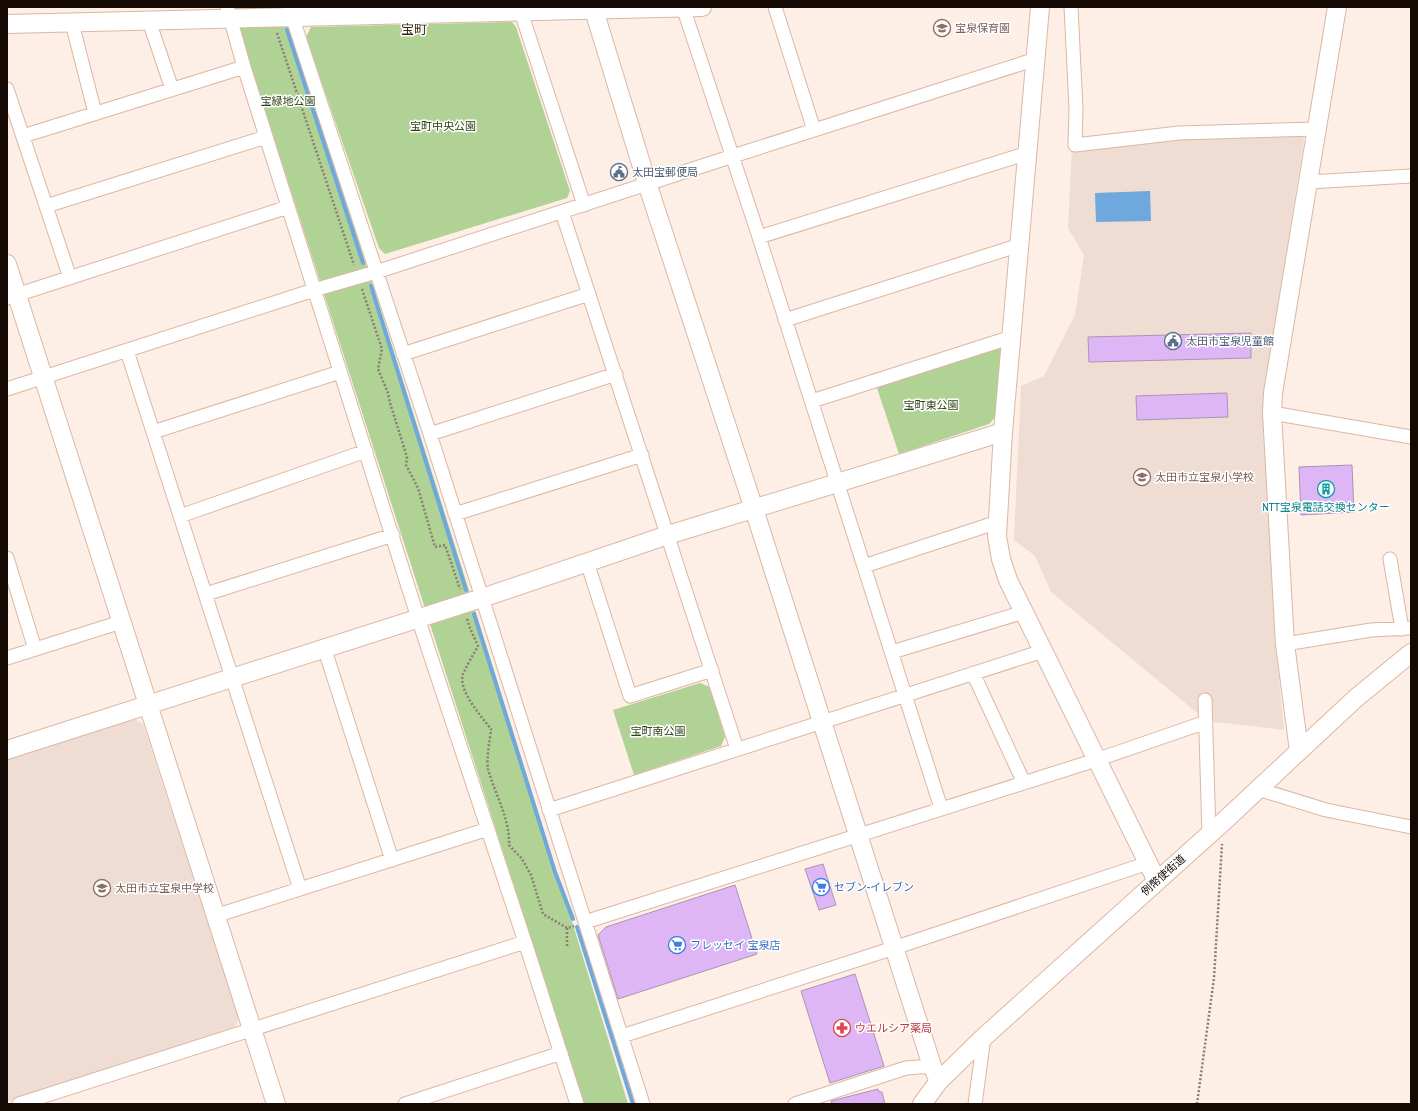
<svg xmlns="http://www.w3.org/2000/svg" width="1418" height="1111" viewBox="0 0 1418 1111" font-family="'Archivo Narrow','Noto Sans JP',sans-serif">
	<rect width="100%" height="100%" fill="#fdeee6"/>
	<!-- built -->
	<path fill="#efddd4" d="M1305,133L1264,395V414L1276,647L1284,730L1207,721L1051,592L1035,556L1014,540L1021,386L1044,376L1075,315L1084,255L1068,228L1072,149L1179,136Z
		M134,719L143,724L239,1018L235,1027L7,1102V759Z"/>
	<!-- green -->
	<path fill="#b0d295" d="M232,7H284C401,372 516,737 628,1104H584Z
		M512,22L516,27L570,191L567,198L385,254L379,248L306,37L311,27Z
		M996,346L1004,352L998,414L989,424L899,454L876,385Z
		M700,683L710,687L725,737L721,746L634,775L613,710Z"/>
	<!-- water -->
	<path fill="#6ea8dc" d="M1150,191L1151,221L1096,222L1095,193Z"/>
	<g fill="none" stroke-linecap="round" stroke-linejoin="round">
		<!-- stream -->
		<path stroke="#6ea8dc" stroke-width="4" d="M287,30L363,263
			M371,286L466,590
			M474,614L555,872L573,919
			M577,927L633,1104"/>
	</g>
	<!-- building -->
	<path fill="#dfb6f5" stroke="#a895b3" d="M1251,333V358L1089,362L1088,337Z
		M1227,393L1228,417L1137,420L1136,396Z
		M1352,465L1354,512L1301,515L1299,467Z
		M823,864L836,905L819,910L805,869Z
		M735,885L757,954L618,999L598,935L606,927Z
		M855,974L884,1066L830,1083L801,991Z
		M878,1089L879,1092H882L885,1104H832L831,1101Z"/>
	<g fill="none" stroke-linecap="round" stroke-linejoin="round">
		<!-- street casing -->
		<g stroke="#dbb7a4" stroke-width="15">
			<path id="street" d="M227,7L244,67L418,618L525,942L577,1104
				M289,7L430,434L643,1104
				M683,7L759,237L941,808
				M775,7L814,130
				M1071,7L1076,109L1075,145L1179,133L1317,129
				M521,12L584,205
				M149,21L172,89
				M72,23L95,113
				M7,89L70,278
				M23,136L244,67
				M1309,182L1411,176
				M46,206L266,137
				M562,212L737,749
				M759,237L1028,153
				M7,298L288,207
				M785,320L1020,245
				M127,351L300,889
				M403,354L589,294
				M7,389L314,290L376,272L733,156L1036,59
				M812,401L1012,337
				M1272,413L1411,437
				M153,432L340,372
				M430,434L616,374
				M455,514L642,455
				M180,516L366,451
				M7,558L35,649
				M1390,559L1402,629
				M587,562L630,696L712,670
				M864,566L998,522
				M206,594L393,535
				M1285,644L1371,630L1411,628
				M324,647L392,860
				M892,652L1024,612
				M7,658L121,622
				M973,673L1024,783
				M1205,700L1209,835
				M1258,789L1326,810L1411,827
				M549,810L1043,651
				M215,916L488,829
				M585,922L1096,760L1206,722
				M622,1036L894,948L1148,863
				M19,1104L525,942
				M405,1104L561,1053
				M795,1104L906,1068L932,1066
				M975,1104L984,1037"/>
		</g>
		<!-- secondary casing -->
		<g stroke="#dbb7a4" stroke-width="20">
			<path id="secondary" d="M593,7L647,183L754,509L932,1066L939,1081
				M1040,7L1003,432L997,536L1001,559L1008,580L1157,881
				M7,24L702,7
				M7,264L276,1104
				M7,750L482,598L668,535L1003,432
				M1299,751L1285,644L1272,413L1273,393L1337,7
				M922,1104L939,1081L984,1037L1223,822L1356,698L1411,653"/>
		</g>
		<!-- path -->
		<path stroke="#8a7d76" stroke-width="2.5" stroke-dasharray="2 2" stroke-linecap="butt" d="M277,33L354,265
			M362,289L382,349L378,369L388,393L390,403L407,457L406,465L418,488L435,547L445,545L460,589
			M467,619L470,628L478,646C473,655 467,665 463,674C458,691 481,716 491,729C490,740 486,759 488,769C495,795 510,818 509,845L522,859L531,875L543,914L567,928L574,926
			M567,946V928
			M1197,1104L1214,978L1222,844"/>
		<!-- street -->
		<use href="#street" stroke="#fff" stroke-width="13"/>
		<!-- secondary -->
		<use href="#secondary" stroke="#fff" stroke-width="18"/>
	</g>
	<!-- icons -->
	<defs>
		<g id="school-ring" transform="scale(0.9)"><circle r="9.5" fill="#fff" stroke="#8d6e63" stroke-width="1.5"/><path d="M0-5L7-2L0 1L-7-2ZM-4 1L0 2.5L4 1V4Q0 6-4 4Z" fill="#8d6e63"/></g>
		<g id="civic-ring" transform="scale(0.9)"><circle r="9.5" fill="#fff" stroke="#5c6f8a" stroke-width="1.5"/><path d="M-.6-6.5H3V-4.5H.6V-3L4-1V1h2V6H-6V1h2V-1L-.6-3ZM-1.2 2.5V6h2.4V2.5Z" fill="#5c6f8a"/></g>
		<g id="building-ring" transform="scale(0.9)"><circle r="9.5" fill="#fff" stroke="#0f9aa8" stroke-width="1.5"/><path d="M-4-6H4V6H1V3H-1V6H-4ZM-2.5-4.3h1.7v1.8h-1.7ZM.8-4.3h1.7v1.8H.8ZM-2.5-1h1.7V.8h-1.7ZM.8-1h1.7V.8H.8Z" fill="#0f9aa8"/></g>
		<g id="supermarket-ring" transform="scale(0.9)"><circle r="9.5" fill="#fff" stroke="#3f7fe0" stroke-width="1.5"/><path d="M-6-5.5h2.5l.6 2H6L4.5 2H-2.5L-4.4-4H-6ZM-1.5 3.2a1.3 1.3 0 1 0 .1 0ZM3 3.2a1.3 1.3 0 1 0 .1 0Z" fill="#3f7fe0"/></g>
		<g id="pharmacy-ring" transform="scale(0.9)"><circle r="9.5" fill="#fff" stroke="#e0444e" stroke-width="1.5"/><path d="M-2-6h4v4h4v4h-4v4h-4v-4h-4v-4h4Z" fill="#e0444e"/></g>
	</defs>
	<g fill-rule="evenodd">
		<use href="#school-ring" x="942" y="28"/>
		<use href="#civic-ring" x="619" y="172"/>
		<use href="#civic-ring" x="1173" y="341"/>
		<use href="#school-ring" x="1142" y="477"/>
		<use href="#building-ring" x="1326" y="489"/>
		<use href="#supermarket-ring" x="821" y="887"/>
		<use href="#school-ring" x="102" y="888"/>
		<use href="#supermarket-ring" x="677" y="945"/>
		<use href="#pharmacy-ring" x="842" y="1028"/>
	</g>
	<g text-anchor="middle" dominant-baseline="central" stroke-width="3" stroke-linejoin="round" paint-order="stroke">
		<!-- education labels -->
		<g font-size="11" fill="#785e54" stroke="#fff" text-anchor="start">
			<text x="955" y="28">宝泉保育園</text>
			<text x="1155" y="477">太田市立宝泉小学校</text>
			<text x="115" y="888">太田市立宝泉中学校</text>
		</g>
		<!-- park labels -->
		<g font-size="11" fill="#2d4416" stroke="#fff">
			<text x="288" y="101">宝緑地公園</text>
			<text x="443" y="126">宝町中央公園</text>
			<text x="931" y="405">宝町東公園</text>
			<text x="658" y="731">宝町南公園</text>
		</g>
		<!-- service labels -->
		<g font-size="11" fill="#4e5e75" stroke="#fff" text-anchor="start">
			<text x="632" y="172">太田宝郵便局</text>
			<text x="1186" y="341">太田市宝泉児童館</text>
		</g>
		<!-- culture labels -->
		<g font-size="11" fill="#0d838f" stroke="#fff">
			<text x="1326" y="507">NTT宝泉電話交換センター</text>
		</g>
		<!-- street labels -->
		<g font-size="11" fill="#150904" stroke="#fff">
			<text transform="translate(1163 875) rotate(-42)">例幣使街道</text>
		</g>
		<!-- shop labels -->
		<g font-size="11" fill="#366cbe" stroke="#fff" text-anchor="start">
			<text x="834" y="887">セブン-イレブン</text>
			<text x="690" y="945">フレッセイ 宝泉店</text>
		</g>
		<!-- health labels -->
		<g font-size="11" fill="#be3a42" stroke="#fff" text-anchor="start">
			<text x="855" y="1028">ウエルシア薬局</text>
		</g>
		<!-- quarter labels -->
		<g font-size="13" fill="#3c2212" stroke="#fff">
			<text x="414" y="29">宝町</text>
		</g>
	</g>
	<!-- border -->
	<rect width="1418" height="1111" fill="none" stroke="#150904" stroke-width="16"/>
</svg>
